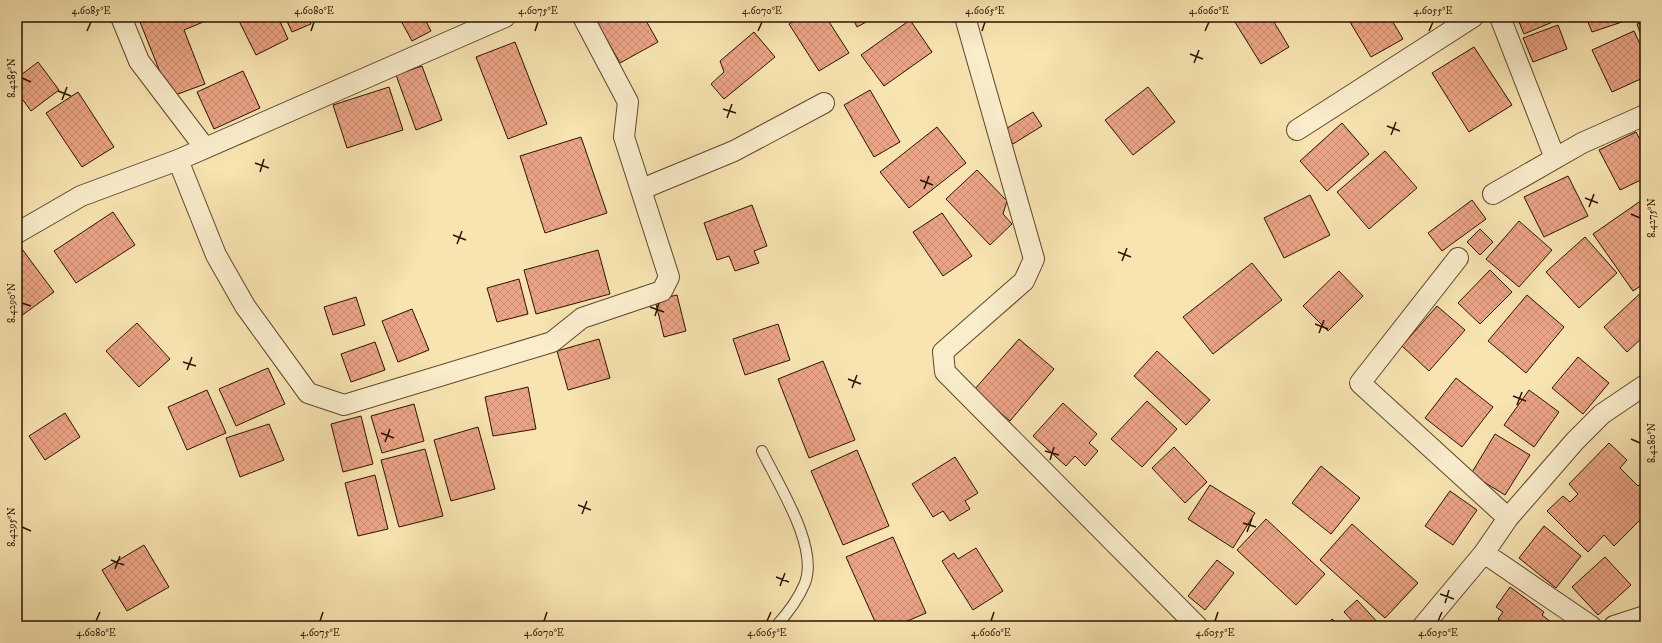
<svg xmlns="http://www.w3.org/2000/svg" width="1662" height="643" viewBox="0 0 1662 643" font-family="'IM FELL DW Pica',serif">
	<defs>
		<pattern id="building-cross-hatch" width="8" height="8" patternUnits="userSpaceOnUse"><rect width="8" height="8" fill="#eba486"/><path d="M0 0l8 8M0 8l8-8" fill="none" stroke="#ca8c72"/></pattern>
	</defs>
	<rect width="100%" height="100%" fill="#f7e4b1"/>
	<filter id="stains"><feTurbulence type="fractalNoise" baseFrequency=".005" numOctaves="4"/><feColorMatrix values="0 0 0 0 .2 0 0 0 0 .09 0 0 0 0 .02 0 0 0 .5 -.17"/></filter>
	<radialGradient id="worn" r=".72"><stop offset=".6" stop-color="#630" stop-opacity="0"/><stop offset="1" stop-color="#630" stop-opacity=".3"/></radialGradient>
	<!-- building -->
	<path fill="url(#building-cross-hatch)" stroke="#2b1300" d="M138,17H207L208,20L184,30L205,84L170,97Z
		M237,17H278L288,39L256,55Z
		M285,17H308L311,24L292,32Z
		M399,17H424L431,31L412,41Z
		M594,17H644L658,42L620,63Z
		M800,17H826L849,53L819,71L789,24Z
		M852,17H875L857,27Z
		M1236,17H1271L1289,47L1261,64L1233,19Z
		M1347,17H1390L1403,39L1371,57Z
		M1517,17H1553L1555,21L1524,34Z
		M1586,17H1633L1634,18L1592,32Z
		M910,20L932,52L884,86L861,55Z
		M1645,21V37L1642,38L1637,24Z
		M1558,25L1567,49L1533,62L1523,38Z
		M1634,31L1645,55V77L1612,92L1592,50Z
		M754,32L775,57L724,99L711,84L724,72L720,61Z
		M515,42L547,124L508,139L476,57Z
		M1474,47L1512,105L1469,132L1432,73Z
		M38,62L59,90L31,111L17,92V78Z
		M422,66L442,120L416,130L396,75Z
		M243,71L260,108L214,129L197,92Z
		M389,87L403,130L347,148L333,105Z
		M1148,87L1175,122L1133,155L1105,120Z
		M870,90L900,142L874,157L844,105Z
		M78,92L114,147L82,167L46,113Z
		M1033,112L1042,126L1013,144L1004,130Z
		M1342,123L1369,154L1327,191L1300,161Z
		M937,127L966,163L909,208L880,172Z
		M1636,132L1645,149V178L1620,190L1599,150Z
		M581,137L607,213L545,233L520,156Z
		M1385,151L1417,188L1369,229L1337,192Z
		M977,170L1007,201L1003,214L1012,224L990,245L946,199Z
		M1568,176L1588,216L1544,237L1524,197Z
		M1310,195L1330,235L1284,258L1264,218Z
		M1472,200L1486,219L1442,251L1428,233Z
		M1642,200L1645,204V263L1639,268L1645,277V283L1633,291L1593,234Z
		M752,205L767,246L754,251L759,263L735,271L729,256L717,260L704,223Z
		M113,212L135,245L76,283L54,251Z
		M942,213L972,256L943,276L913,232Z
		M1519,221L1552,250L1519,287L1486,259Z
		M1480,229L1493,242L1480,255L1467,242Z
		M1585,237L1617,273L1579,308L1546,272Z
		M22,249L54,292L17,319V252Z
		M598,250L610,294L536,314L524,270Z
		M1252,263L1282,300L1213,354L1183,317Z
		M1490,270L1512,292L1480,324L1458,303Z
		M1339,271L1363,296L1328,331L1303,306Z
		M519,279L528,314L497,322L487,288Z
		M1645,289V337L1644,336L1627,352L1604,327Z
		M677,295L686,331L664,337L655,300Z
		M1527,295L1564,327L1526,373L1488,341Z
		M356,297L365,325L333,335L324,307Z
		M1437,306L1465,330L1429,371L1402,346Z
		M412,309L429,350L398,362L382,321Z
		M137,323L170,359L139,387L106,351Z
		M778,324L790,360L745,375L733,339Z
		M599,339L610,378L568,390L557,351Z
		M1019,339L1054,369L1010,421L974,390Z
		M375,342L385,370L351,382L341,354Z
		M1157,351L1210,400L1186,425L1134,376Z
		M1578,357L1609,383L1583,414L1552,388Z
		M823,361L855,440L809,458L778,379Z
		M268,368L285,404L236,426L219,389Z
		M1456,378L1493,407L1462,447L1425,418Z
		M528,387L536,429L493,436L485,397Z
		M207,390L226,433L187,450L168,407Z
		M1529,390L1559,412L1534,447L1504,425Z
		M1147,401L1177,429L1142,467L1111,439Z
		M1063,403L1097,434L1089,443L1098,451L1085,466L1075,456L1066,466L1033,436Z
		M414,404L424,441L382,453L371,416Z
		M65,413L80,437L45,460L29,436Z
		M361,416L373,464L343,472L331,424Z
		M269,424L284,460L240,477L226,438Z
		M478,427L495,489L451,501L434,440Z
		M1495,434L1530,455L1505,495L1471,474Z
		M1609,443L1627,460L1620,468L1638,486L1642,482L1645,485V515L1614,546L1604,535L1588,552L1547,511L1563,496L1570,502L1578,494L1569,484Z
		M1174,447L1207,482L1185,503L1152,468Z
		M425,449L443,516L399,527L381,460Z
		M857,450L889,526L843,545L811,471Z
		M955,457L978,493L965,501L970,509L950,521L943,511L933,517L912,484Z
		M1321,466L1360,498L1331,534L1292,503Z
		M375,475L388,529L358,536L345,483Z
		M1210,485L1255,513L1233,548L1188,519Z
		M1450,491L1477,510L1453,545L1425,526Z
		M1266,519L1325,574L1296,605L1237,550Z
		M1352,524L1418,583L1385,618L1320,560Z
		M1544,526L1581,556L1556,588L1519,558Z
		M893,537L926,613L896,626H877L846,557Z
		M144,545L169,587L127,611L102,570Z
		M976,548L1003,591L973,610L942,561L954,553L958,559Z
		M1605,557L1631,585L1598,615L1572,587Z
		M1217,560L1234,573L1205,610L1188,596Z
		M1510,587L1544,612L1542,615L1556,626H1507L1498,619L1503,612L1496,607Z
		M1357,600L1381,626H1357L1344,612Z
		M1332,619L1340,626H1327Z"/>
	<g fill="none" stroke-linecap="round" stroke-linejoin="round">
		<!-- service casing -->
		<g stroke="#5e472c" stroke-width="12">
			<path id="service" d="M762,451C778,484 819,547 805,583C798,600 788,613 776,626"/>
		</g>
		<!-- minor casing -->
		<g stroke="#5e472c" stroke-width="22">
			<path id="minor" d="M121,17L139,61L205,148
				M965,17L1034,259L1024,281L943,352L945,372L1197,626
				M1500,17L1555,158
				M1297,130L1473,17
				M178,160L216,255L245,306L308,393L344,405L552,342L582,318L662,291L669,277L624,137L628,102L583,17
				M642,189L734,151L824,103
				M1493,194L1582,143L1645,115
				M17,233L81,196L178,160L505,17
				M1458,258L1360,383L1508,518
				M1484,553L1591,626
				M1423,626L1484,553L1508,518L1575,441L1602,414L1645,385
				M1614,626L1645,616"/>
		</g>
		<!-- service -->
		<use href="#service" stroke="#faedcc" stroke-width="10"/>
		<!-- minor -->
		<use href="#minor" stroke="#faedcc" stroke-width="20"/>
	</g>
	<!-- ticks -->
	<path fill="none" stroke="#2b1300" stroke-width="1.5" d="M87,31L91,22M311,31L314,22M535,31L538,22M758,31L762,22M982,31L985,22M1205,31L1209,22M1429,31L1433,22M1190,54L1203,59M1194,63L1199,50M22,78L31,82M58,91L71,96M62,100L67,87M723,109L736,113M727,118L732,104M1387,126L1400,131M1391,135L1396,122M255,163L269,168M260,172L264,159M920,180L933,185M924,189L929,176M1585,198L1598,203M1589,207L1594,194M1631,214L1640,218M453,235L466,240M457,244L462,231M1118,252L1131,257M1122,261L1127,248M22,303L31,306M650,307L664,312M655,316L659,303M1315,324L1328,329M1319,333L1324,320M183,362L196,366M187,370L192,357M848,379L861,384M852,388L857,375M1513,396L1526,401M1517,405L1522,392M381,433L394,438M1631,439L1640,443M385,442L390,429M1045,451L1059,455M1050,460L1054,447M578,505L591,510M582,514L587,501M1243,523L1256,527M22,527L31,531M1247,532L1252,518M111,560L124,565M115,569L120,556M776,577L789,582M780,586L785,573M1440,594L1454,599M1445,603L1449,590M96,621L100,612M320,621L323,612M544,621L547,612M767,621L771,612M991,621L994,612M1215,621L1218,612M1438,621L1442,612"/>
	<!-- margin -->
	<rect width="1662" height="643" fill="none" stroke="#f7e4b1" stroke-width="44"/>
	<rect x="22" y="22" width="1618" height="599" fill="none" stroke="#2b1300" stroke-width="1.5"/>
	<g font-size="10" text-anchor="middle" fill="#2b1300">
		<text x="91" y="14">4.6085°E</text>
		<text x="314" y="14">4.6080°E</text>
		<text x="538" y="14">4.6075°E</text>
		<text x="762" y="14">4.6070°E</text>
		<text x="985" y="14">4.6065°E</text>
		<text x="1209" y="14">4.6060°E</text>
		<text x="1433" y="14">4.6055°E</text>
		<text transform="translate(11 78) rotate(-90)" y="4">8.4285°N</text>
		<text transform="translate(1651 218) rotate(-90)" y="4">8.4275°N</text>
		<text transform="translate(11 303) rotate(-90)" y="4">8.4290°N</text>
		<text transform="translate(1651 443) rotate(-90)" y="4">8.4280°N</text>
		<text transform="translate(11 527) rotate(-90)" y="4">8.4295°N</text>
		<text x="96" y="636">4.6080°E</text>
		<text x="320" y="636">4.6075°E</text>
		<text x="544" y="636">4.6070°E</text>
		<text x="767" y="636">4.6065°E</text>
		<text x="991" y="636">4.6060°E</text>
		<text x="1215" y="636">4.6055°E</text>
		<text x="1438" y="636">4.6050°E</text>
	</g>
	<rect width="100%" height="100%" filter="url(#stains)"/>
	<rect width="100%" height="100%" fill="url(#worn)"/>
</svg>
